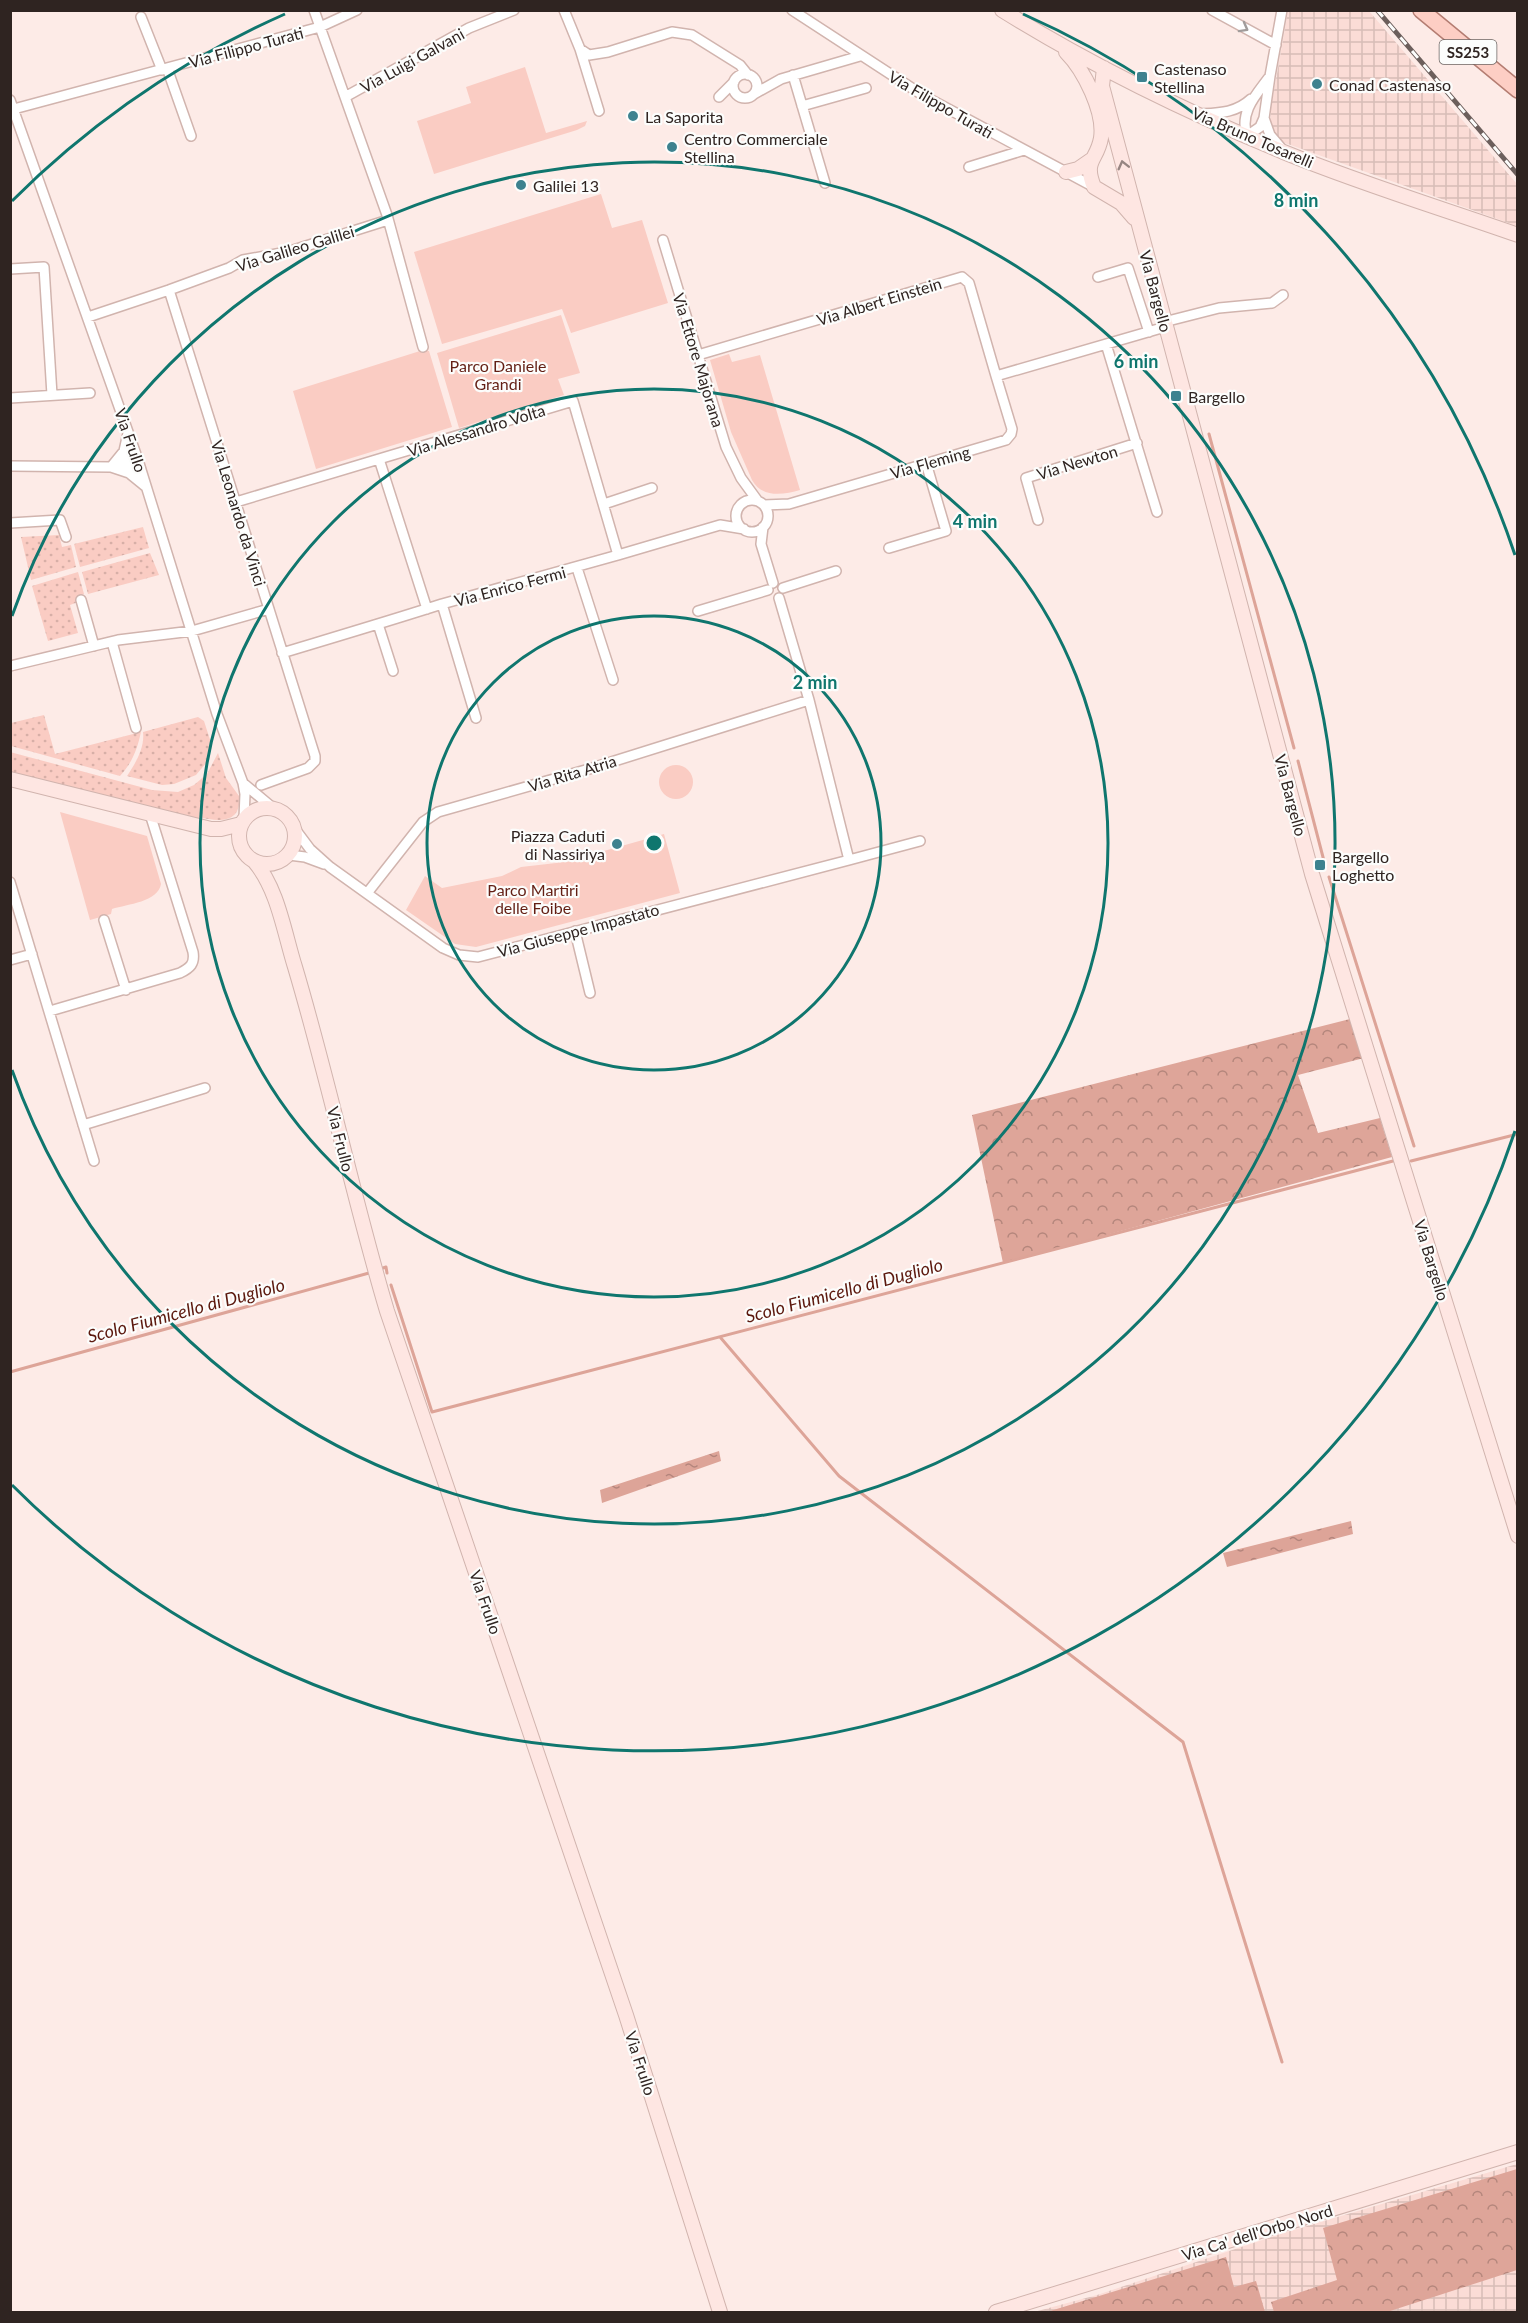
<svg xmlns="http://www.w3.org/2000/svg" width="1528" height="2323" viewBox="0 0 1528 2323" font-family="Lato,sans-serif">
	<defs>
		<pattern id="industrial-grid" width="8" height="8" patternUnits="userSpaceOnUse" patternTransform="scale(1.5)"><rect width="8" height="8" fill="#fbdcd6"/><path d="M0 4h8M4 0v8" fill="none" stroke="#d7bdb7"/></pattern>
		<pattern id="grass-dots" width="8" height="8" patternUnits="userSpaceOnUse" patternTransform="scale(1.5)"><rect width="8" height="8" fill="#faccc3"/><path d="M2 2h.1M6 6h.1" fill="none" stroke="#d7afa7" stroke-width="1.8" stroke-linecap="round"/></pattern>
		<pattern id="forest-crowns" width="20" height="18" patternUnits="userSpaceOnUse" patternTransform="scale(1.5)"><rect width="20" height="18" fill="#dea599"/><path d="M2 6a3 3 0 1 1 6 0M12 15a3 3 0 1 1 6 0" fill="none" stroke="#b4867c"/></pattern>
		<pattern id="water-ripples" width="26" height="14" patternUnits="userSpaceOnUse" patternTransform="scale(1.5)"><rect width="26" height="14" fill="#dda498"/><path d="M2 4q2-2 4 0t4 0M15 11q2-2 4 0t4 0" fill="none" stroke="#b4857c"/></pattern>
	</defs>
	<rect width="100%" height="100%" fill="#fdebe7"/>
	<!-- industrial -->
	<path fill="url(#industrial-grid)" d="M1288,11H1369L1517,184V226L1285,143L1277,137L1270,127L1271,108Z
		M1517,2164V2312H1034L1097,2295L1280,2234Z"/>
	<!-- grass -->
	<path fill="url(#grass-dots)" d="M143,527L149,548L80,567L74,544Z
		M59,535L62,547L71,545L76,567L31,580L21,537Z
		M150,553L159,575L88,594L82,572Z
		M78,572L84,594L76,597L78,602L70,605L78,633L48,641L32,586Z
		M44,715L55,754L141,732C137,750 132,763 120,776L11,746V723Z
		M198,717L204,721L212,746L207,762L196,775L174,784L162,785L127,776C135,764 145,748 143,732Z
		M10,752L152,790L178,792L194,785L207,774L218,753L226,778L239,796C242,824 218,822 199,817V820L11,772Z"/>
	<!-- forest -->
	<path fill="url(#forest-crowns)" d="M1350,1019L1364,1058L1298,1075L1318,1133L1380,1118L1392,1157L1003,1263L972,1115Z
		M1517,2169V2270L1387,2312H1274L1271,2302L1337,2280L1323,2228Z
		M1226,2257L1234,2287L1256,2281L1265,2312H1047Z"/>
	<!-- park -->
	<path fill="#faccc3" d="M525,67L546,133L587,121L585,126L577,130L434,174L417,121L471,103L466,87Z
		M601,194L612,228L642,220L668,303L571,333L562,309L442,344L414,252Z
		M561,315L580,373L558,379L564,395L459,428L437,353Z
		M420,351H429L452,427L316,469L293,391Z
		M729,354L732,362L760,355L800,490C783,495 762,498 752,480L731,432L710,360Z
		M659 782a17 17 0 1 1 34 0a17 17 0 1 1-34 0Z
		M60,812L147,836L161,884C158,902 128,904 112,909L111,914L90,920Z
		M664,834L680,893L476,947L455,944L406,910L425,876L442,888L502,876L521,867L565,862Z"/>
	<!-- water -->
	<path fill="url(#water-ripples)" d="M719,1451L721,1461L602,1503L600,1490Z
		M1351,1521L1353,1534L1227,1567L1223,1553Z"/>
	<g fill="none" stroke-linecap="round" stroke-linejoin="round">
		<!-- stream -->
		<path stroke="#dda498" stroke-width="3" d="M1209,434L1294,748
			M1298,761L1324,861
			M1329,877L1414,1146
			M1411,1161L1518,1134
			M383,1268L386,1267L387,1273
			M391,1285L432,1412L1393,1161
			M720,1337L839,1476L1183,1742L1282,2062
			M10,1372L369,1273"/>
		<!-- street casing -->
		<g stroke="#d1b4ae" stroke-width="12">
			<path id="street" d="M314,10L387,215L423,347
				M564,10L580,49L589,55L608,52L672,32L692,35L740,65L748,75
				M792,10L924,96L1094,187
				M1212,10L1276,45
				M141,17L162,70
				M580,49L599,111
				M167,68L191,136
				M733 86a12 12 0 1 1 24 0a12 12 0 1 1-24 0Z
				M793,75L825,183
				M1270,76C1256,95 1239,112 1247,136L1260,127L1264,118L1270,76L1282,10
				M754,94L781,79L860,56
				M345,97L469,28L514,10
				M719,97L734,82
				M10,100L138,460L217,714L243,783L245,794L244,818
				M802,106L866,88
				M10,110L320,27L357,10
				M1200,114C1219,113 1236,113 1251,99
				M1264,118L1270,135L1281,148
				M969,167L1024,150
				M663,240L726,447L741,478L757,500
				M10,269L44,267L52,395
				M1098,277L1128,268L1149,332
				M169,290L315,756V761L308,768L261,785
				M88,317L169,290L229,268L243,260L287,252L388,220
				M1164,322L1219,308L1272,303L1283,295
				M1106,344L1157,512
				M698,355L962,277L969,283L996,376L1165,327
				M10,398L90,393
				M128,433L124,451L111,467L129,473L145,486
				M116,463L126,459L138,460L127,468L119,469
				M10,466L111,467
				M736 516a16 16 0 1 1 32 0a16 16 0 1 1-32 0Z
				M236,502L379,459
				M604,504L652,488
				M764,505L789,504L1006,440L1011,434L1012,429L996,376
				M1038,520L1026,478L1137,443
				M10,523L60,520L66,537
				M763,527L761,544L773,583
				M889,548L946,531L926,463
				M618,555L720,525L744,529
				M577,568L613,680
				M783,588L836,571
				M779,598L809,700L849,860L920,841
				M81,600L94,646
				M442,604L476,718
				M698,611L768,590
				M378,624L393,671
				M112,642L136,728
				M282,653C335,637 389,621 442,604L618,555L573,401L379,459L427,609
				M10,666L118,640L192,631L269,609
				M243,783L273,808
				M295,829L310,849L330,867L443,948L459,955L478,957L849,860
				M289,855L305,857L324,864
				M10,882L94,1161
				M368,892L423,822L438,812L589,769L809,700
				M104,920L126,990
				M575,931L590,993
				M10,960L32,954
				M50,1011L180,973C190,968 195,964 193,952L150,814
				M83,1125L205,1088"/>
		</g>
		<!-- secondary casing -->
		<g stroke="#d1b4ae" stroke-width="16">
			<path id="secondary" d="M1002,10C1092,66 1189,113 1286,153C1362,184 1441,208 1518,235
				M1066,52C1084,70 1105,112 1101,138C1097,161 1083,160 1094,187L1121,203L1134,218
				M1104,68L1102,86L1312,874L1518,1536
				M1066,172L1078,169L1091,160
				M10,779L211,829H221L241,824
				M239 836a28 28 0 1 1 56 0a28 28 0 1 1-56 0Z
				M254,861C278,889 284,932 295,967C329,1081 353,1197 387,1311L626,2015L720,2312
				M996,2312L1518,2152"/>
		</g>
		<!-- primary casing -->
		<g stroke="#b47d72" stroke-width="18">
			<path id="primary" d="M1421,10L1518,90"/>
		</g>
		<!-- street -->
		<use href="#street" stroke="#fff" stroke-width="9"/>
		<!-- secondary -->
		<use href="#secondary" stroke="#fee6e2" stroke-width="14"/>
		<!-- primary -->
		<use href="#primary" stroke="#fdcec4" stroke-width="15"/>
		<!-- rail casing -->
		<g stroke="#6c5f5c" stroke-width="5">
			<path id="rail" d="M1377,10L1518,175"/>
		</g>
		<!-- rail -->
		<use href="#rail" stroke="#fcfdfc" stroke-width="3" stroke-dasharray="9" stroke-linecap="butt"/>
	</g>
	<!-- one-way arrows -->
	<defs><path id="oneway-chevron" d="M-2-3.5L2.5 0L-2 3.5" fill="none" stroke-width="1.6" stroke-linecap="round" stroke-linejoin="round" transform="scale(1.5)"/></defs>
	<use stroke="#a19c9b" href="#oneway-chevron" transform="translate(1244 28) rotate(29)"/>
	<use stroke="#968582" href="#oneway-chevron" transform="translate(1123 165) rotate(-104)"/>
	<!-- distance rings -->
	<g fill="none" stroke="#0f766e" stroke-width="3">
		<circle cx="654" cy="843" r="227"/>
		<circle cx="654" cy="843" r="454"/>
		<path d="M12 616A681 681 0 1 1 12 1070"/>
		<path d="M1515 1131A908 908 0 0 1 12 1485M12 201A908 908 0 0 1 285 14M1023 14A908 908 0 0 1 1515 555"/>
	</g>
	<!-- markers -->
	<g fill="#3d828f" stroke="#fcfdfc" stroke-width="2">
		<rect x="1136" y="71" width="12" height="12" rx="3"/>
		<circle cx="1317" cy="84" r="6"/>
		<circle cx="633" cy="116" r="6"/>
		<circle cx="672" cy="147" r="6"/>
		<circle cx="521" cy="185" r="6"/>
		<rect x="1170" y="390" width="12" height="12" rx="3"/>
		<circle cx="617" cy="844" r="6"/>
		<rect x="1314" y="859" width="12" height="12" rx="3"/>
	</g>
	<g text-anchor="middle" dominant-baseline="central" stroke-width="4.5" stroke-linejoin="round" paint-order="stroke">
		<!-- shield labels -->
		<rect fill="#fcfdfc" stroke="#6c6563" stroke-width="1.5" x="1439.5" y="40" width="57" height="24" rx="4.5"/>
		<g font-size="15" font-weight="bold" fill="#2f2421">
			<text x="1468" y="52">SS253</text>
		</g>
		<!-- street labels -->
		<g font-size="16" fill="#2f2421" stroke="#fcfdfc">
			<text transform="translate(246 47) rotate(-15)">Via Filippo Turati</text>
			<text transform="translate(412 60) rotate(-29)">Via Luigi Galvani</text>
			<text transform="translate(941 104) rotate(30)">Via Filippo Turati</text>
			<text transform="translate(1253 137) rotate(23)">Via Bruno Tosarelli</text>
			<text transform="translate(295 248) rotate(-17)">Via Galileo Galilei</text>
			<text transform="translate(1156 291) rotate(75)">Via Bargello</text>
			<text transform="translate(879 301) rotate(-17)">Via Albert Einstein</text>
			<text transform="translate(699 360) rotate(73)">Via Ettore Majorana</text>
			<text transform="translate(476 430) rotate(-17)">Via Alessandro Volta</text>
			<text transform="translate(131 440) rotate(71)">Via Frullo</text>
			<text transform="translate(930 462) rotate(-16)">Via Fleming</text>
			<text transform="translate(1077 462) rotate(-17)">Via Newton</text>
			<text transform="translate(239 513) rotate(73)">Via Leonardo da Vinci</text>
			<text transform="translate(510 586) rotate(-15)">Via Enrico Fermi</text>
			<text transform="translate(572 773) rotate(-17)">Via Rita Atria</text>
			<text transform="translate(1291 795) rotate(75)">Via Bargello</text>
			<text transform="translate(578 930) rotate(-15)">Via Giuseppe Impastato</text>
			<text transform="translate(341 1139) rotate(76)">Via Frullo</text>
			<text transform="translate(1432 1260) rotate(73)">Via Bargello</text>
			<text transform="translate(486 1602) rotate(71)">Via Frullo</text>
			<text transform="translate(641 2063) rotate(72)">Via Frullo</text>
			<text transform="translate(1257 2232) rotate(-17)">Via Ca' dell'Orbo Nord</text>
		</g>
		<!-- poi labels -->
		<g font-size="16" fill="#2f2421" stroke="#fcfdfc" text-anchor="start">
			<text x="1154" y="68">Castenaso<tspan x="1154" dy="18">Stellina</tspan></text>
			<text x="1329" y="84">Conad Castenaso</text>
			<text x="645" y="116">La Saporita</text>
			<text x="684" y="138">Centro Commerciale<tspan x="684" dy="18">Stellina</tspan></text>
			<text x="533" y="185">Galilei 13</text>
			<text x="1188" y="396">Bargello</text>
			<text x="605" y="835" text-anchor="end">Piazza Caduti<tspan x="605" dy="18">di Nassiriya</tspan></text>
			<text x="1332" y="856">Bargello<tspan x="1332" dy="18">Loghetto</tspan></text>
		</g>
		<!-- park labels -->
		<g font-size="16" fill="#631f14" stroke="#fcfdfc">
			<text x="498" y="365">Parco Daniele<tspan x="498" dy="18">Grandi</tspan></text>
			<text x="533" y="889">Parco Martiri<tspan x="533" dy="18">delle Foibe</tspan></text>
		</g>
		<!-- water labels -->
		<g font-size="18" font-style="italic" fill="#5c190e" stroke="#fcfdfc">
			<text transform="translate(844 1290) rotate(-15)">Scolo Fiumicello di Dugliolo</text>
			<text transform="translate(186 1310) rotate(-15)">Scolo Fiumicello di Dugliolo</text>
		</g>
	</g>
	<circle cx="654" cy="843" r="9" fill="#0f766e" stroke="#fcfdfc" stroke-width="3"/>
	<g font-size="18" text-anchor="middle" font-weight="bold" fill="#0f766e" stroke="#fcfdfc" stroke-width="4.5" stroke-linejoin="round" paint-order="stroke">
		<text x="1296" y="207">8 min</text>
		<text x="1136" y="368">6 min</text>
		<text x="975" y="528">4 min</text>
		<text x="815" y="689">2 min</text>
	</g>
	<!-- border -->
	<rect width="1528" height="2323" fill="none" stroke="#2f2421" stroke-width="24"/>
</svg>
